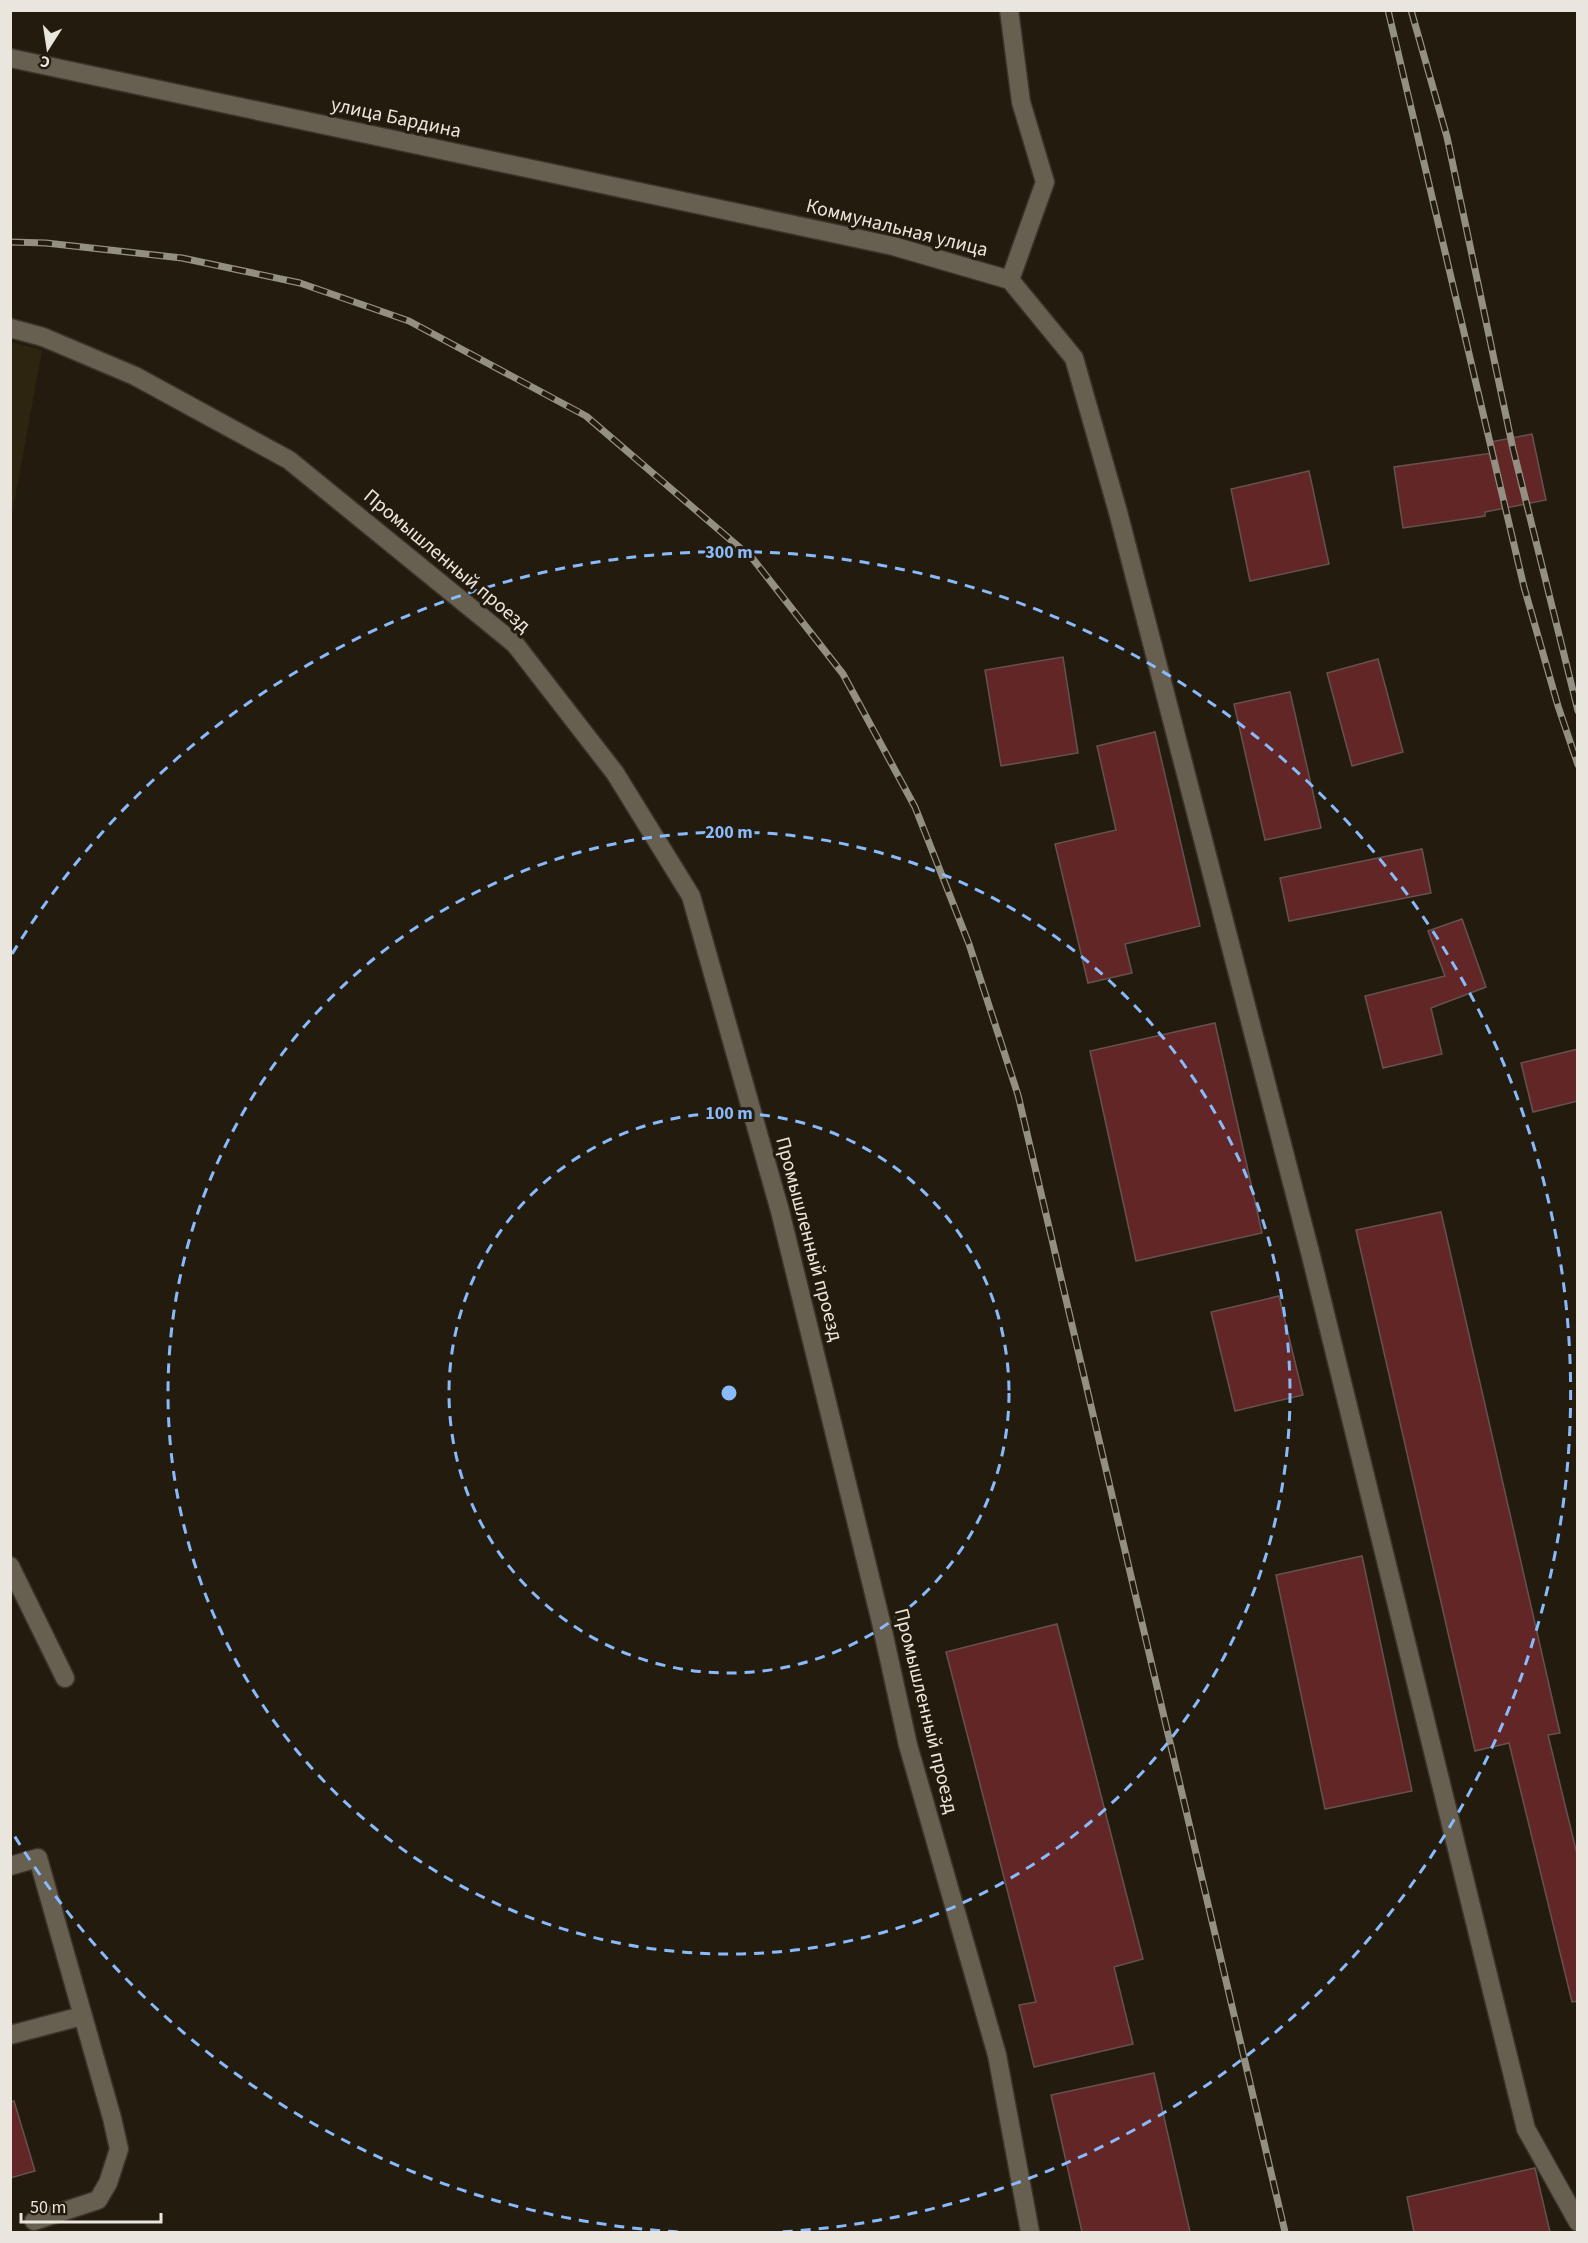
<svg xmlns="http://www.w3.org/2000/svg" width="1588" height="2243" viewBox="0 0 1588 2243" font-family="'Source Sans 3',sans-serif">
	<rect width="100%" height="100%" fill="#231c0e"/>
	<!-- built -->
	<path fill="#2e2511" d="M11,342L42,350L11,520L10,342Z"/>
	<!-- building -->
	<path fill="#622626" stroke="#655250" stroke-width="1.5" d="M1532,434L1546,500L1485,512V516L1403,528L1394,467L1493,453L1490,442Z
		M1309,471L1329,564L1250,581L1231,489Z
		M1063,657L1078,753L1001,766L985,670Z
		M1378,659L1403,752L1352,766L1327,673Z
		M1290,692L1321,828L1265,840L1234,704Z
		M1155,732L1200,926L1125,944L1132,973L1088,983L1055,844L1116,830L1097,746Z
		M1422,849L1431,893L1289,921L1280,878Z
		M1462,919L1486,987L1431,1008L1442,1054L1383,1068L1365,996L1445,976L1428,931Z
		M1215,1023L1262,1233L1136,1261L1090,1051Z
		M1578,1049V1101L1533,1112L1521,1063Z
		M1441,1212L1560,1733L1548,1735L1578,1858V2001L1572,2002L1509,1743L1475,1751L1356,1230Z
		M1279,1296L1303,1395L1235,1411L1211,1312Z
		M1362,1556L1412,1791L1325,1809L1276,1575Z
		M1057,1624L1143,1959L1114,1967L1133,2044L1034,2067L1019,2005L1036,2002L946,1652Z
		M1154,2073L1190,2232H1082L1051,2095Z
		M14,2101L35,2171L10,2178V2102Z
		M1535,2168L1550,2232H1414L1407,2197Z"/>
	<g fill="none" stroke-linecap="round" stroke-linejoin="round">
		<!-- minor casing -->
		<g stroke="#39342c" stroke-width="21">
			<path id="minor" d="M1009,10L1021,102L1045,182L1010,280
				M10,58L893,246L1010,280
				M1010,280L1074,358L1118,512L1310,1252L1526,2129L1578,2222
				M10,328L43,337L135,376L289,460L515,644L615,773L691,896L780,1211L881,1622L908,1745L997,2055L1030,2232
				M10,1566L65,1678
				M10,1866L38,1858L112,2118L119,2149L108,2183L98,2200L34,2221
				M10,2035L82,2016"/>
		</g>
		<!-- minor -->
		<use href="#minor" stroke="#675f4f" stroke-width="18"/>
		<!-- rail casing -->
		<g stroke="#948f83" stroke-width="7">
			<path id="rail" d="M1388,10L1524,587L1558,706L1578,765
				M1411,10L1447,137L1513,449L1578,711
				M10,242L46,243L182,258L300,283L409,321L586,416L753,559L843,674L915,807L969,944L1018,1095L1285,2232"/>
		</g>
		<!-- rail -->
		<use href="#rail" stroke="#231c0e" stroke-width="4.5" stroke-dasharray="14" stroke-linecap="butt"/>
	</g>
	<!-- distance rings -->
	<g fill="none" stroke="#89bafc" stroke-width="3" stroke-dasharray="10 8">
		<circle cx="729" cy="1393" r="280"/>
		<circle cx="729" cy="1393" r="561"/>
		<path d="M678 2232A841 841 0 0 1 12 1832M12 954A841 841 0 1 1 780 2232"/>
	</g>
	<g text-anchor="middle" dominant-baseline="central" stroke-width="6" stroke-linejoin="round" paint-order="stroke">
		<!-- street labels -->
		<g font-size="20" fill="#ebe6dd" stroke="#231c0e">
			<text transform="translate(396 118) rotate(12)">улица Бардина</text>
			<text transform="translate(897 228) rotate(14)">Коммунальная улица</text>
			<text transform="translate(447 561) rotate(40)">Промышленный проезд</text>
			<text transform="translate(809 1239) rotate(75)">Промышленный проезд</text>
			<text transform="translate(926 1711) rotate(76)">Промышленный проезд</text>
		</g>
	</g>
	<circle cx="729" cy="1393" r="9" fill="#89bafc" stroke="#231c0e" stroke-width="3"/>
	<g font-size="18" text-anchor="middle" font-weight="bold" fill="#89bafc" stroke="#231c0e" stroke-width="6" stroke-linejoin="round" paint-order="stroke">
		<text x="729" y="558">300 m</text>
		<text x="729" y="838">200 m</text>
		<text x="729" y="1119">100 m</text>
	</g>
	<!-- border -->
	<rect width="1588" height="2243" fill="none" stroke="#ebe6dd" stroke-width="24"/>
	<!-- north arrow -->
	<g transform="translate(48 48) rotate(192)" stroke="#231c0e" stroke-width="4.5" paint-order="stroke">
	<path d="M0-4.5L10 22L0 15L-10 22Z" fill="#ebe6dd"/>
	<text y="-9" font-size="16" font-weight="bold" text-anchor="middle" fill="#ebe6dd">С</text>
	</g>
	<!-- scale -->
	<path d="M21 2213v9h140v-9" fill="none" stroke="#ebe6dd" stroke-width="3"/>
	<text x="30" y="2213" font-size="18" fill="#ebe6dd" stroke="#231c0e" stroke-width="4.5" paint-order="stroke">50 m</text>
</svg>
